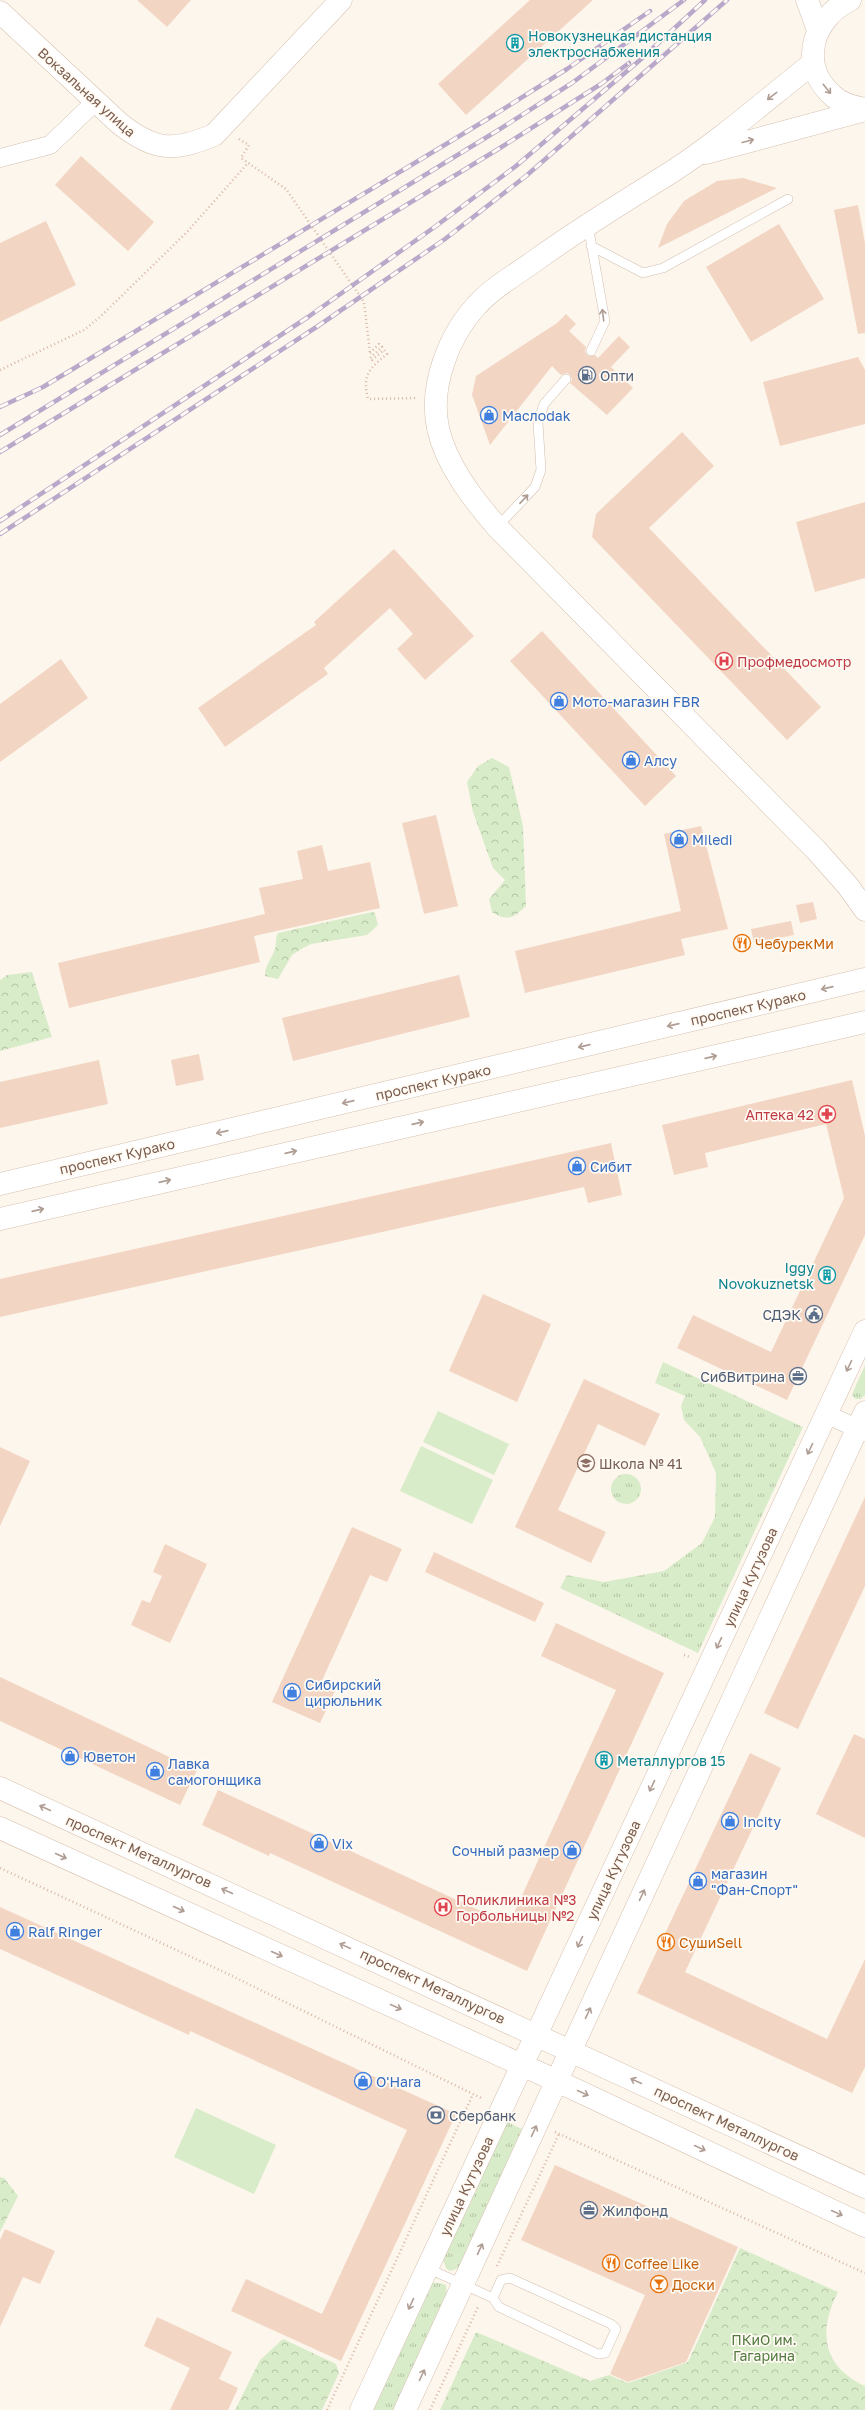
<svg xmlns="http://www.w3.org/2000/svg" width="865" height="2410" viewBox="0 0 865 2410" font-family="'Golos Text',sans-serif">
	<defs>
		<pattern id="grass-tufts" width="24" height="20" patternUnits="userSpaceOnUse"><rect width="24" height="20" fill="#d8ecc9"/><path d="M3 7l-1-3M5 7V3M7 7l1-3M15 17l-1-3M17 17v-4M19 17l1-3" fill="none" stroke="#b4c2a5"/></pattern>
		<pattern id="forest-crowns" width="20" height="18" patternUnits="userSpaceOnUse"><rect width="20" height="18" fill="#d8ecc9"/><path d="M2 6a3 3 0 1 1 6 0M12 15a3 3 0 1 1 6 0" fill="none" stroke="#b4c2a5"/></pattern>
	</defs>
	<rect width="100%" height="100%" fill="#fdf6ec"/>
	<!-- grass -->
	<path fill="url(#grass-tufts)" d="M663,1362L803,1427L698,1653L560,1588L567,1575L604,1582L664,1571L702,1543L715,1517L716,1473L700,1437L684,1420L681,1406L685,1396L655,1383Z
		M865,1365V1395L861,1399H856L852,1396L853,1392Z
		M611 1489a15 15 0 1 1 30 0a15 15 0 1 1-30 0Z
		M507,2122L522,2129L459,2268L450,2271L446,2268L443,2260Z
		M433,2283H440L446,2285L447,2295L393,2410H373Z"/>
	<!-- forest -->
	<path fill="url(#forest-crowns)" d="M492,758L509,767L523,826L526,906C514,918 507,922 492,912L489,899L505,880L493,868L473,812L467,782L478,766Z
		M372,912L375,913L378,925L367,935L311,944L301,949L292,955L278,979L265,976C265,965 272,958 275,949C277,943 275,938 278,933Z
		M32,972L52,1037L0,1051V980L7,975Z
		M0,2177L4,2178L18,2196L0,2232Z
		M740,2248L838,2292C818,2331 822,2366 865,2386V2410H440L476,2332L590,2381L609,2375L628,2383L688,2362Z
		M283,2339L336,2364L339,2373L322,2410H235L260,2360Z"/>
	<!-- pitch -->
	<path fill="#d8ecc9" d="M438,1411L509,1444L494,1475L423,1442Z
		M421,1446L493,1480L472,1524L400,1491Z
		M196,2108L276,2145L254,2194L174,2157Z"/>
	<!-- building -->
	<path fill="#f3d5c3" d="M137,0H191L167,27Z
		M530,0H593L466,115L438,84Z
		M81,156L154,222L128,251L55,185Z
		M743,178L777,188L658,248L667,224L684,201L717,181Z
		M858,205L865,243V333L858,334L834,210Z
		M46,221L76,285L0,322V243Z
		M779,224L824,299L751,342L706,267Z
		M566,314L576,324L569,331L586,347L585,352L588,356L595,355L598,358L619,336L630,347L611,367L633,388L607,415L570,383L572,380L570,375L567,373L561,375L552,366L490,445L472,395L476,376L557,323Z
		M858,357L865,370V424L780,446L763,382Z
		M682,432L714,466L649,528L821,707L787,740L592,537L596,514Z
		M865,502V578L815,592L796,522Z
		M394,549L474,636L425,680L397,649L413,634L390,608L324,668L328,674L225,747L198,708L316,625L314,622Z
		M542,631L676,776L645,806L510,661Z
		M61,659L88,698L0,762V704Z
		M436,815L458,906L424,914L402,823Z
		M701,826L728,929L681,939L685,955L525,993L515,951L681,911L664,834Z
		M322,845L328,871L370,862L380,908L254,936L260,962L69,1008L58,963L265,914L259,888L303,879L297,851Z
		M813,902L817,919L800,923L796,905Z
		M791,921L794,935L754,943L751,929Z
		M459,975L470,1017L293,1061L282,1018Z
		M199,1054L204,1080L176,1086L171,1060Z
		M99,1060L108,1104L0,1128V1082Z
		M852,1080L865,1136V1235L787,1400L677,1348L693,1315L771,1352L844,1198L826,1124L705,1153L708,1167L674,1175L662,1125Z
		M611,1143L622,1195L588,1203L584,1187L0,1317V1279Z
		M483,1294L551,1324L517,1402L449,1371Z
		M584,1379L660,1414L645,1446L598,1424L558,1510L606,1532L591,1563L515,1527Z
		M0,1447L30,1461L0,1526Z
		M865,1497V1586L798,1729L764,1713Z
		M352,1527L402,1549L387,1582L370,1575L320,1685L335,1691L320,1723L272,1702Z
		M165,1544L207,1564L170,1643L131,1625L142,1600L150,1603L162,1576L153,1572Z
		M434,1552L544,1603L535,1622L425,1572Z
		M556,1623L664,1673L527,1971L270,1853L269,1856L202,1825L218,1790L509,1924L616,1690L541,1656Z
		M0,1677L197,1770L180,1805L0,1721Z
		M854,1734L865,1739V1838L816,1814Z
		M750,1753L781,1768L685,1972L827,2039L865,1959V2067L852,2093L637,1993Z
		M0,1907L456,2114L341,2361L231,2311L246,2279L322,2314L407,2130L190,2031L189,2035L0,1949Z
		M555,2165L738,2247L686,2362L628,2382L610,2374L645,2295L521,2240Z
		M5,2229L55,2251L40,2284L23,2277L0,2327V2240Z
		M157,2317L232,2352L219,2379L238,2388L228,2410H170L190,2368L144,2346Z"/>
	<g fill="none" stroke-linecap="round" stroke-linejoin="round">
		<!-- lane casing -->
		<g stroke="#d1beb0" stroke-width="10">
			<path id="lane" d="M588,225L605,321L591,351
				M591,246L643,273L663,268L788,199
				M497,527L535,487L541,470L538,423L544,404L566,379
				M427,2268L493,2298L499,2307L598,2354L605,2353L616,2329L611,2324L510,2278L501,2280L493,2298"/>
		</g>
		<!-- street casing -->
		<g stroke="#d1beb0" stroke-width="19">
			<path id="street" d="M0,158L50,145L95,102
				M826,1414L865,1432"/>
		</g>
		<!-- secondary casing -->
		<g stroke="#d6c0b0" stroke-width="23">
			<path id="secondary" d="M807,0L818,30
				M850,0C813,18 798,64 832,95C841,104 853,107 865,109
				M0,12L119,123C154,151 173,152 214,135L341,0
				M813,63C766,100 721,140 670,173C625,201 579,229 536,260C517,274 493,287 477,305C449,335 429,386 438,428C446,465 473,499 497,527L816,850L848,886L865,910
				M706,153L865,110
				M0,1184L865,979
				M0,1219L865,1022
				M0,1788L865,2187
				M0,1828L557,2081L865,2226
				M361,2410L865,1331
				M405,2410L865,1412"/>
		</g>
		<!-- path -->
		<path stroke="#d9b8a5" stroke-width="2.5" stroke-dasharray="1 3" stroke-linecap="butt" d="M239,139L249,145L241,158L286,189L364,302L370,353
			M370,353L379,344L382,347L370,358L372,360L384,350L387,354C369,369 362,375 368,399L417,398
			M0,370L84,330L100,317L188,231L248,163
			M684,1655L690,1657
			M0,1868L226,1973L483,2099
			M555,2132L865,2273
			M497,2266L559,2134
			M327,2410L473,2094
			M430,2410L478,2307"/>
		<!-- lane -->
		<use href="#lane" stroke="#fff" stroke-width="9"/>
		<!-- street -->
		<use href="#street" stroke="#fff" stroke-width="18"/>
		<!-- secondary -->
		<use href="#secondary" stroke="#fff" stroke-width="22"/>
		<!-- rail casing -->
		<g stroke="#b9a8c9" stroke-width="4.5">
			<path id="rail" d="M0,407L43,387L486,120L567,69L650,11
				M0,435L500,129L572,83L684,0
				M0,452L500,148L601,84L629,63
				M0,521L308,317L436,226L516,166L640,60L705,0
				M0,534L318,326L445,239L526,176L727,0"/>
		</g>
		<!-- rail -->
		<use href="#rail" stroke="#fffaf3" stroke-width="3" stroke-dasharray="9" stroke-linecap="butt"/>
	</g>
	<!-- one-way arrows -->
	<defs><path id="oneway-shaft" d="M-6 0H5M1.5-3L5.5 0L1.5 3" fill="none" stroke-width="1.6" stroke-linecap="round" stroke-linejoin="round"/></defs>
	<g stroke="#af9d94">
		<use href="#oneway-shaft" transform="translate(827 89) rotate(51)"/>
		<use href="#oneway-shaft" transform="translate(772 96) rotate(142)"/>
		<use href="#oneway-shaft" transform="translate(748 141) rotate(-15)"/>
		<use href="#oneway-shaft" transform="translate(603 315) rotate(-97)"/>
		<use href="#oneway-shaft" transform="translate(524 499) rotate(-47)"/>
		<use href="#oneway-shaft" transform="translate(827 988) rotate(167)"/>
		<use href="#oneway-shaft" transform="translate(673 1025) rotate(167)"/>
		<use href="#oneway-shaft" transform="translate(584 1046) rotate(167)"/>
		<use href="#oneway-shaft" transform="translate(711 1057) rotate(-13)"/>
		<use href="#oneway-shaft" transform="translate(348 1102) rotate(167)"/>
		<use href="#oneway-shaft" transform="translate(418 1123) rotate(-13)"/>
		<use href="#oneway-shaft" transform="translate(222 1132) rotate(167)"/>
		<use href="#oneway-shaft" transform="translate(291 1152) rotate(-13)"/>
		<use href="#oneway-shaft" transform="translate(165 1181) rotate(-13)"/>
		<use href="#oneway-shaft" transform="translate(38 1210) rotate(-13)"/>
		<use href="#oneway-shaft" transform="translate(849 1366) rotate(115)"/>
		<use href="#oneway-shaft" transform="translate(810 1449) rotate(115)"/>
		<use href="#oneway-shaft" transform="translate(719 1643) rotate(115)"/>
		<use href="#oneway-shaft" transform="translate(652 1786) rotate(115)"/>
		<use href="#oneway-shaft" transform="translate(45 1808) rotate(-156)"/>
		<use href="#oneway-shaft" transform="translate(61 1856) rotate(24)"/>
		<use href="#oneway-shaft" transform="translate(227 1891) rotate(-156)"/>
		<use href="#oneway-shaft" transform="translate(642 1895) rotate(-65)"/>
		<use href="#oneway-shaft" transform="translate(179 1909) rotate(24)"/>
		<use href="#oneway-shaft" transform="translate(580 1942) rotate(115)"/>
		<use href="#oneway-shaft" transform="translate(345 1946) rotate(-155)"/>
		<use href="#oneway-shaft" transform="translate(277 1954) rotate(24)"/>
		<use href="#oneway-shaft" transform="translate(396 2007) rotate(24)"/>
		<use href="#oneway-shaft" transform="translate(588 2013) rotate(-65)"/>
		<use href="#oneway-shaft" transform="translate(636 2081) rotate(-155)"/>
		<use href="#oneway-shaft" transform="translate(583 2093) rotate(25)"/>
		<use href="#oneway-shaft" transform="translate(534 2131) rotate(-65)"/>
		<use href="#oneway-shaft" transform="translate(700 2148) rotate(25)"/>
		<use href="#oneway-shaft" transform="translate(837 2213) rotate(25)"/>
		<use href="#oneway-shaft" transform="translate(480 2249) rotate(-65)"/>
		<use href="#oneway-shaft" transform="translate(411 2304) rotate(115)"/>
		<use href="#oneway-shaft" transform="translate(422 2375) rotate(-65)"/>
	</g>
	<!-- icons -->
	<defs>
		<g id="building-ring" transform="scale(0.9)"><circle r="9.5" fill="#fffaf3" stroke="#0f9aa8" stroke-width="1.5"/><path d="M-4-6H4V6H1V3H-1V6H-4ZM-2.5-4.3h1.7v1.8h-1.7ZM.8-4.3h1.7v1.8H.8ZM-2.5-1h1.7V.8h-1.7ZM.8-1h1.7V.8H.8Z" fill="#0f9aa8"/></g>
		<g id="fuel-ring" transform="scale(0.9)"><circle r="9.5" fill="#fffaf3" stroke="#5c6f8a" stroke-width="1.5"/><path d="M-5.5-6h7V0h2V4h1.3V-2.5L3-4.5l.8-.8L6-3V5H2.5V1h-1V6h-7ZM-4.2-4.7v3.2H.2V-4.7Z" fill="#5c6f8a"/></g>
		<g id="shop-ring" transform="scale(0.9)"><circle r="9.5" fill="#fffaf3" stroke="#3f7fe0" stroke-width="1.5"/><path d="M-5-2.5h2.3a2.7 3.5 0 0 1 5.4 0H5L5.5 6h-11ZM-1.5-2.5h3a1.5 2.3 0 0 0-3 0Z" fill="#3f7fe0"/></g>
		<g id="hospital-ring" transform="scale(0.9)"><circle r="9.5" fill="#fffaf3" stroke="#e0444e" stroke-width="1.5"/><path d="M-5-5h3v3.5h4V-5h3V5h-3V1.5h-4V5h-3Z" fill="#e0444e"/></g>
		<g id="restaurant-ring" transform="scale(0.9)"><circle r="9.5" fill="#fffaf3" stroke="#e8710a" stroke-width="1.5"/><path d="M-5-6h1v4h1v-4h1v4h1v-4h1v5L-1.5 .5V6h-2V.5L-5-1ZM5-6V6H3V1.5H1.5Q1.5-4 5-6Z" fill="#e8710a"/></g>
		<g id="pharmacy-ring" transform="scale(0.9)"><circle r="9.5" fill="#fffaf3" stroke="#e0444e" stroke-width="1.5"/><path d="M-2-6h4v4h4v4h-4v4h-4v-4h-4v-4h4Z" fill="#e0444e"/></g>
		<g id="civic-ring" transform="scale(0.9)"><circle r="9.5" fill="#fffaf3" stroke="#5c6f8a" stroke-width="1.5"/><path d="M-.6-6.5H3V-4.5H.6V-3L4-1V1h2V6H-6V1h2V-1L-.6-3ZM-1.2 2.5V6h2.4V2.5Z" fill="#5c6f8a"/></g>
		<g id="office-ring" transform="scale(0.9)"><circle r="9.5" fill="#fffaf3" stroke="#5c6f8a" stroke-width="1.5"/><path d="M-6-3h4V-5.5h4V-3h4V5H-6ZM-1-4.5V-3h2v-1.5ZM-6 0V1H6V0Z" fill="#5c6f8a"/></g>
		<g id="school-ring" transform="scale(0.9)"><circle r="9.5" fill="#fffaf3" stroke="#8d6e63" stroke-width="1.5"/><path d="M0-5L7-2L0 1L-7-2ZM-4 1L0 2.5L4 1V4Q0 6-4 4Z" fill="#8d6e63"/></g>
		<g id="bank-ring" transform="scale(0.9)"><circle r="9.5" fill="#fffaf3" stroke="#5c6f8a" stroke-width="1.5"/><path d="M-6-4H6V4H-6ZM0-2.3a2.3 2.3 0 1 0 0 4.6a2.3 2.3 0 1 0 0-4.6Z" fill="#5c6f8a"/></g>
		<g id="bar-ring" transform="scale(0.9)"><circle r="9.5" fill="#fffaf3" stroke="#e8710a" stroke-width="1.5"/><path d="M-6-5H6L.8 .8V4.5H3.5V6h-7V4.5H-.8V.8Z" fill="#e8710a"/></g>
	</defs>
	<g fill-rule="evenodd">
		<use href="#building-ring" x="515" y="43"/>
		<use href="#fuel-ring" x="587" y="375"/>
		<use href="#shop-ring" x="489" y="415"/>
		<use href="#hospital-ring" x="724" y="661"/>
		<use href="#shop-ring" x="559" y="701"/>
		<use href="#shop-ring" x="631" y="760"/>
		<use href="#shop-ring" x="679" y="839"/>
		<use href="#restaurant-ring" x="742" y="943"/>
		<use href="#pharmacy-ring" x="827" y="1114"/>
		<use href="#shop-ring" x="577" y="1166"/>
		<use href="#building-ring" x="827" y="1275"/>
		<use href="#civic-ring" x="814" y="1314"/>
		<use href="#office-ring" x="798" y="1376"/>
		<use href="#school-ring" x="586" y="1463"/>
		<use href="#shop-ring" x="292" y="1692"/>
		<use href="#shop-ring" x="70" y="1756"/>
		<use href="#building-ring" x="604" y="1760"/>
		<use href="#shop-ring" x="155" y="1771"/>
		<use href="#shop-ring" x="730" y="1821"/>
		<use href="#shop-ring" x="319" y="1843"/>
		<use href="#shop-ring" x="572" y="1850"/>
		<use href="#shop-ring" x="698" y="1881"/>
		<use href="#hospital-ring" x="443" y="1907"/>
		<use href="#shop-ring" x="15" y="1931"/>
		<use href="#restaurant-ring" x="666" y="1942"/>
		<use href="#shop-ring" x="363" y="2081"/>
		<use href="#bank-ring" x="436" y="2115"/>
		<use href="#office-ring" x="589" y="2210"/>
		<use href="#restaurant-ring" x="611" y="2263"/>
		<use href="#bar-ring" x="659" y="2284"/>
	</g>
	<g text-anchor="middle" dominant-baseline="central" stroke-width="3.5" stroke-linejoin="round" paint-order="stroke">
		<!-- culture labels -->
		<g font-size="14" fill="#0d838f" stroke="#fffaf3" text-anchor="start">
			<text x="528" y="35">Новокузнецкая дистанция<tspan x="528" dy="16">электроснабжения</tspan></text>
			<text x="814" y="1267" text-anchor="end">Iggy<tspan x="814" dy="16">Novokuznetsk</tspan></text>
			<text x="617" y="1760">Металлургов 15</text>
		</g>
		<!-- street labels -->
		<g font-size="14" fill="#7a5c4d" stroke="#fffaf3">
			<text transform="translate(87 92) rotate(42)">Вокзальная улица</text>
			<text transform="translate(748 1007) rotate(-13)">проспект Курако</text>
			<text transform="translate(433 1082) rotate(-13)">проспект Курако</text>
			<text transform="translate(117 1156) rotate(-13)">проспект Курако</text>
			<text transform="translate(750 1577) rotate(-65)">улица Кутузова</text>
			<text transform="translate(139 1851) rotate(24)">проспект Металлургов</text>
			<text transform="translate(613 1870) rotate(-65)">улица Кутузова</text>
			<text transform="translate(433 1986) rotate(25)">проспект Металлургов</text>
			<text transform="translate(727 2123) rotate(25)">проспект Металлургов</text>
			<text transform="translate(466 2186) rotate(-65)">улица Кутузова</text>
		</g>
		<!-- service labels -->
		<g font-size="14" fill="#4e5e75" stroke="#fffaf3" text-anchor="start">
			<text x="600" y="375">Опти</text>
			<text x="801" y="1314" text-anchor="end">СДЭК</text>
			<text x="785" y="1376" text-anchor="end">СибВитрина</text>
			<text x="449" y="2115">Сбербанк</text>
			<text x="602" y="2210">Жилфонд</text>
		</g>
		<!-- shop labels -->
		<g font-size="14" fill="#366cbe" stroke="#fffaf3" text-anchor="start">
			<text x="502" y="415">Mаслоdak</text>
			<text x="572" y="701">Мото-магазин FBR</text>
			<text x="644" y="760">Алсу</text>
			<text x="692" y="839">Miledi</text>
			<text x="590" y="1166">Сибит</text>
			<text x="305" y="1684">Сибирский<tspan x="305" dy="16">цирюльник</tspan></text>
			<text x="83" y="1756">Юветон</text>
			<text x="168" y="1763">Лавка<tspan x="168" dy="16">самогонщика</tspan></text>
			<text x="743" y="1821">Incity</text>
			<text x="332" y="1843">Vix</text>
			<text x="559" y="1850" text-anchor="end">Сочный размер</text>
			<text x="711" y="1873">магазин<tspan x="711" dy="16">"Фан-Спорт"</tspan></text>
			<text x="28" y="1931">Ralf Ringer</text>
			<text x="376" y="2081">O'Hara</text>
		</g>
		<!-- health labels -->
		<g font-size="14" fill="#be3a42" stroke="#fffaf3" text-anchor="start">
			<text x="737" y="661">Профмедосмотр</text>
			<text x="814" y="1114" text-anchor="end">Аптека 42</text>
			<text x="456" y="1899">Поликлиника №3<tspan x="456" dy="16">Горбольницы №2</tspan></text>
		</g>
		<!-- food labels -->
		<g font-size="14" fill="#c56008" stroke="#fffaf3" text-anchor="start">
			<text x="755" y="943">ЧебурекМи</text>
			<text x="679" y="1942">СушиSell</text>
			<text x="624" y="2263">Coffee Like</text>
			<text x="672" y="2284">Доски</text>
		</g>
		<!-- education labels -->
		<g font-size="14" fill="#785e54" stroke="#fffaf3" text-anchor="start">
			<text x="599" y="1463">Школа № 41</text>
		</g>
		<!-- park labels -->
		<g font-size="14" fill="#537a41" stroke="#fffaf3">
			<text x="764" y="2339">ПКиО им.<tspan x="764" dy="16">Гагарина</tspan></text>
		</g>
	</g>
</svg>
